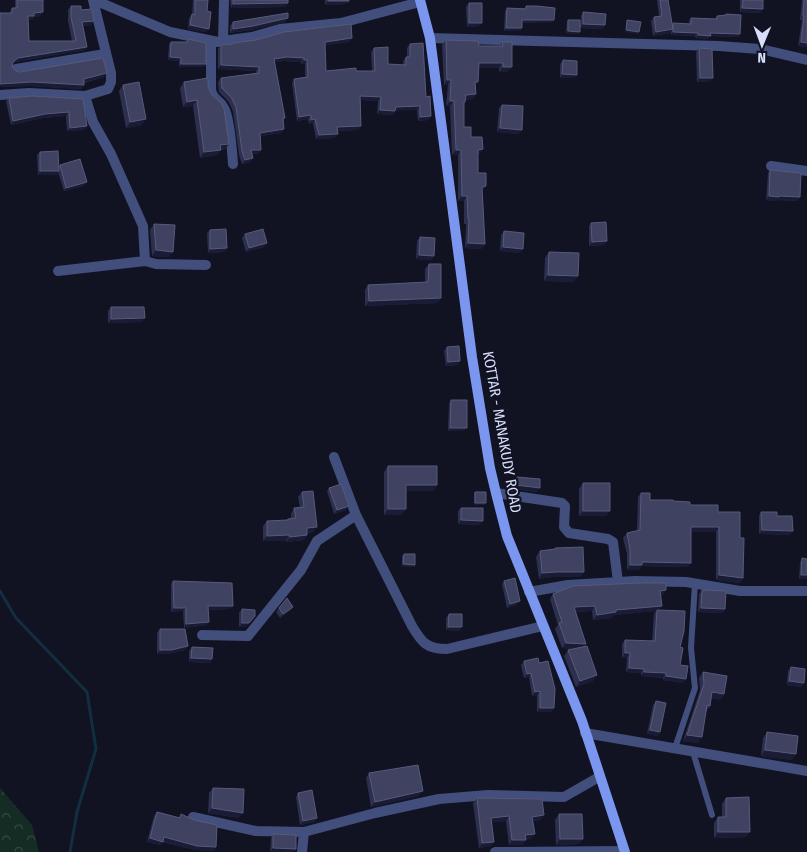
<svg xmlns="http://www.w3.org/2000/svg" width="807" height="852" viewBox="0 0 807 852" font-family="'Fira Sans Condensed',sans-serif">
	<defs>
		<pattern id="park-crowns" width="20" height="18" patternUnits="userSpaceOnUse" patternTransform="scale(1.25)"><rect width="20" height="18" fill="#152c25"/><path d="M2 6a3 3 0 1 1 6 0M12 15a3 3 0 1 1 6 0" fill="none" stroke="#364a46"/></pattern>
	</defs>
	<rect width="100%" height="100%" fill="#111323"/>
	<!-- park -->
	<path fill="url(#park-crowns)" d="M0,788L32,825L39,852H0Z"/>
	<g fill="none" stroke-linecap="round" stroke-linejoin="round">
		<!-- stream -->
		<path stroke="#122f41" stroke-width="3" d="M0,591L16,618L87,692L96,749L77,812L70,852"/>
		<!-- lane -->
		<path stroke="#424f7c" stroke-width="6" d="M675,748L695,688L691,648L695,583
			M693,752L712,815"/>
		<!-- street -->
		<path stroke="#424f7c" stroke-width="10" d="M94,0L170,32L218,42L223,41L224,0
			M430,38L719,46L760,49L807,60
			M211,41V90C213,101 220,99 224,108C230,118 232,151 233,164
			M223,41L252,37L280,29L341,23L420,2
			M16,69L105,54
			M0,95L29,93L85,96L108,89L111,82V73L93,0
			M85,96L93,122L111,154L143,226L145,261
			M771,166L807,171
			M58,271L145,261L156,264L206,265
			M334,457L356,515L412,626C422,643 427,649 447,649L543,626
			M496,493L562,503L565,506L564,527L569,533L608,539L613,542L618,582
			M529,592L568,585L635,581L686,582L740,591H807
			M202,635L248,636L301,570L317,541L356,515
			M585,733L807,771
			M193,817L256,831L304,832L375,813L439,799L488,795L564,797L599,777
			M302,852L304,832
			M495,852L624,851"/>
		<!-- secondary -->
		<path stroke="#7b96ef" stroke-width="10" d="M420,0L430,38L472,357L490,468L496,493L507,536L582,721L625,852"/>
	</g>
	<!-- wall -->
	<path fill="#2d2f4f" d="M15,0H43V12L40,16L34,17L32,20H28L29,41H72L68,21V10L71,6L81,10L94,21L91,25L83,26L85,50L15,62L12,64V67L16,71L104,77L84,83V85L81,89L29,86L0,87L10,12L12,8H15Z
		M193,0H208L206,32L188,29L189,18L192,14Z
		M230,0H288V3L285,7L231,8Z
		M325,0H349V1L346,4L325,5Z
		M657,0H668L672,25L673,23L689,24V21L691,18L715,19L717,16L725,15L726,14L740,34L738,37L710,36L708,39L696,38L695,36L671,35V31L670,33L653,36L651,21L654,17L659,16Z
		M740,0H763V9L760,13L740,12Z
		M802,0H807V47L798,46L802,20H800Z
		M469,3L479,26L467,27L466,7Z
		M526,6L554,20L552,22L522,23V28L520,31H504L505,11L507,8H525Z
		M583,12L605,25L602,29L580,28L581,16Z
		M288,18L285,22L251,30L230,33V26L233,22Z
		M568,20L578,34L566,33L567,22Z
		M352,38L349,42L325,45L326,71H372L371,52L374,48L388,64L403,65V61L406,57H407V48L410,44L431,116L428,120L418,121L417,110H395L393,115L377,114L378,101L361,100V126L358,130L338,131L335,138L316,139L313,123L309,124L308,119L297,121L292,83L294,79L305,77V64H301V62L284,61L274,62L285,118L283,121L284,129L281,133L261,136V150L258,154H252L251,162L242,164L239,155L233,111L228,101L219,92L218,82L221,78L256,73V71L218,69V49L221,45L232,44L233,43Z
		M188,39L206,64L204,67H179V61L168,60L169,44L171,42H186Z
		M446,40L479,46H500L502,42L508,72H499V68H479L473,99L465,100L464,104V127L471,137L483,149L479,154H478V173L486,186L482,191L485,244L481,249L465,248L466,224H464V201H458V155H452L450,106H446L448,84L444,85L442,45Z
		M699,48L710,81L697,82L696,52Z
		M563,60L574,78H560V64Z
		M184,82L208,86L229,144L225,149L220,150L217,155L200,158L193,106L183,107L180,88Z
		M123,85L142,125L126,128L119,91Z
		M9,98L83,99L87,126L84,130L67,131L66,116L43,118L11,125L6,101Z
		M502,105L519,134L497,132L499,108Z
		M40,152L59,166L60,165L84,186L64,191L58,172L56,175H38L37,155Z
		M770,170L800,197L797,201L777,200L776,201L766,200L768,173Z
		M591,223L607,241L604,245L589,246V226Z
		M154,224L169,257L152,256L150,230Z
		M210,230L227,248L224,252L208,253L207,233Z
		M504,231L520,253L500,251L501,235Z
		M245,234L267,243L264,247L246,252L242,238Z
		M420,237L434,256L431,260L416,259L417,241Z
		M549,252L574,282L544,281L545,258Z
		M429,264L441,298L437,303L365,306V290L368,285L425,283V269Z
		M111,307L142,322L108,323V311Z
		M447,347L460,361L457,365L446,366L444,351Z
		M451,400L464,431H448L449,403Z
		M388,466L437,485L433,491H406L402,515H384V472Z
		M517,477L537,492L513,489L514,481Z
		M583,483L606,516H579V489Z
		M329,488L346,510L334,514L327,491Z
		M302,492L313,532L307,533V535L304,540L286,542V541H263V526L267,521L287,520L288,519H291V514L294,508H300L298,497Z
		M475,492L485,505H474V493Z
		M641,493L650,500L673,501L718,512L740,538L743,578L740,583L716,580V532H691L688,567L641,566L639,570H627V554L623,538L627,533L637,531L638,497Z
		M461,508L480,525L458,524V511Z
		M761,512L777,516L790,535L759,534V516Z
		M555,548L584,572L580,577H552L539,579L536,557L540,551L554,550Z
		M404,554L415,565L414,567L402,566V556Z
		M802,558L807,559V579H799L800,562Z
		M173,581L230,609L208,610L209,622L206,625L184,628L183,611L171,612V584Z
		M504,581L517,605L507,608L502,584Z
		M702,590L725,609L722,613L698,612L699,594Z
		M553,594L663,595L661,596L658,610L680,647V665L686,679L683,683L663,680V678L641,676V673L626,672L627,658H622V644L625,640L652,641L654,614L656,611L614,615L612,618L593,620L592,611L575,612L585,646L593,681L576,687L564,656L568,650L572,649L562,648L555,629L558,625L550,599Z
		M287,598L293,607L290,611L280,618L276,612Z
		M242,609L246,627H239V613Z
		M449,614L459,631L446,630V618Z
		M160,629L185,650L168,654H157V633Z
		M192,647L212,659L210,663L189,662V651Z
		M524,661L554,708L551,712H537V695L532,696L529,677L524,678L521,665Z
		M791,667L804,683L801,687L787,685L788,671Z
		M703,672L724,694L720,700L711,698L710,706L707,710L698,743L683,741L700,690L699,678Z
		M656,701L658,736L647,734L653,705Z
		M767,732L792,760L761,756L763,738Z
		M369,773L419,796L371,807L366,778Z
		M213,788L239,818L208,813L209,793Z
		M298,793L317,818L314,822L300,825L296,797Z
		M477,798L541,820L533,821L535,834L531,839H526L523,845H509L506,821L492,822L491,846L479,848L473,803Z
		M726,798L746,837L714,838V823L718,817H722V804Z
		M157,812L179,818L181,814L216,847L214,851L195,850L163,842L161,845L147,842L154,816Z
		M559,814L583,839L579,844L556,845L555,820Z
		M273,834L296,849L294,852H270L271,838Z"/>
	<!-- shaded-wall -->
	<path fill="#1a1c36" d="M328,1H349L346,4L325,5Z
		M288,3L285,7L231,8L233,4Z
		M742,8L763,9L760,13L740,12Z
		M43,12L40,16L34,17L32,20H26L28,16L34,13Z
		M288,18L285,22L251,30L230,33L233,29Z
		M522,20H554L552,22L520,23Z
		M94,21L91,25L80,26L82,22Z
		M469,23H482L479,26L467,27Z
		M583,24L605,25L602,29L580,28Z
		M190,25L209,29L206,32L188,29Z
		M506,28H522L520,31H504Z
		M673,29L670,33L653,36L656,32Z
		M626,30L639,32L638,34L625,32Z
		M568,31L580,32L578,34L566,33Z
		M673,32L698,33L695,36L671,35Z
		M710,33L740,34L738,37L710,36L708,39L696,38L698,35Z
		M352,38L349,42L322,46L325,42Z
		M801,42L807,43V47L798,46Z
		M87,47L85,50L15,62L10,66L13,62L18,58Z
		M170,57L181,58L179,61L168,60Z
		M287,57L304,58L301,62L284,61L271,63L274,59Z
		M304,60H307L305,64H301Z
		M479,63H503L499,68H475Z
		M181,64H206L204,67H179Z
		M221,65L259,67L256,71L218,69Z
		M503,67H512L508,72H499Z
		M107,73L104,77L81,83L84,79Z
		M562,74L577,75L574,78H560Z
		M700,78H713L710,81L697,82Z
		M447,80H451L448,84L444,85Z
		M32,82L84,85L81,89L29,86L0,87V84Z
		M476,94L473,99L462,100L466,95Z
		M360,96L381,97L378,101L358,100Z
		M197,100L193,106L183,107L187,102Z
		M450,101H454L450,106H446Z
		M420,106L417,110L393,111L396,107Z
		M380,110L395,111L393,115L377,114Z
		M69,112L66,116L43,118L11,125L13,121L45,114Z
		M311,115L308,119L297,121L299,117Z
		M431,116L428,120L418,121L420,117Z
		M146,119L142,125L126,128L130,122Z
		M315,119L313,123L309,124L311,120Z
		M87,126L84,130L67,131L70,128Z
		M361,126L358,130L335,131L337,127Z
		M500,128L522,130L519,134L497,132Z
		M284,129L281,133L258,137L260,133Z
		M338,134L335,138L316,139L319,135Z
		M229,144L225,149L220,150L217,155L200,158L204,152L220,145Z
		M483,149L479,154H474L478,150Z
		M251,150H261L258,154H249Z
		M456,150H461L458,155H452Z
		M253,158L251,162L242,164L245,160Z
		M40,171H59L56,175H38Z
		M87,182L84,186L64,191L66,188Z
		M486,186L482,191L478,192L482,187Z
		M462,196H467L464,201H458Z
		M769,196H779L800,197L797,201L777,200L776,201L766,200Z
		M607,241L604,245L589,246L592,242Z
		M267,243L264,247L246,252L249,248Z
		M468,243L485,244L481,249L465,248Z
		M503,247L523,249L520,253L500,251Z
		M227,248L224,252L208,253L210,249Z
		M156,250L173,252L169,257L152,256Z
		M419,255L434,256L431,260L416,259Z
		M548,275L578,276L574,282L544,281Z
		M441,298L437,303L365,306L369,301Z
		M145,318L142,322L108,323L111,319Z
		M460,361L457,365L446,366L448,362Z
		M450,428H467L464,431H448Z
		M406,485H437L433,491H402Z
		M516,485L540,488L537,492L513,489Z
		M475,503H486L485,505H474Z
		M349,506L346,510L334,514L337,510Z
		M388,509H406L402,515H384Z
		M583,511H610L606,516H579Z
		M461,520L483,521L480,525L458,524Z
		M317,527L313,532L303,533L307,528Z
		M691,527H719L716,532H688Z
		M762,530L793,531L790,535L759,534Z
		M289,535L286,541H263L267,536Z
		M307,535L304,540L286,542L290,537Z
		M642,562L691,563L688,567L641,566L639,570H627L630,565Z
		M403,564L415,565L414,567L402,566Z
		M556,572H584L580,577H552L539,579L542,573Z
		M719,575L743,578L740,583L716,580Z
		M801,575H807V579H799Z
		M666,590L663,595L656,596L660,591Z
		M520,601L517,605L507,608L510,604Z
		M208,606H233L230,609L205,610Z
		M595,606L592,611L570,612L574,607Z
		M662,606L658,611L614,615L612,618L593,620L597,615L616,610Z
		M293,607L290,611L280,618L283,614Z
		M174,608H186L183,611L171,612Z
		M701,608L725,609L722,613L698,612Z
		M255,616L246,627H239L242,623Z
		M209,622L206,625L184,628L186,624Z
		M448,627H462L459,631L446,630Z
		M566,643L586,644L583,650L562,648Z
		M188,646L185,650L168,654H157L160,650Z
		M625,653H630L627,658H622Z
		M191,658L212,659L210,663L189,662Z
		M629,668L644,669L641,673L626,672Z
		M644,672L666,673L663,678L641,676Z
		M531,673L529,677L524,678L527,674Z
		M597,675L593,681L576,687L580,681Z
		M666,676L686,679L683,683L663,680Z
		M789,681L804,683L801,687L787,685Z
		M540,691L537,695L532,696L535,692Z
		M712,692L724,694L720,700L708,698Z
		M540,708H554L551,712H537Z
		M650,730L660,732L658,736L647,734Z
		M687,735L702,737L698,743L683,741Z
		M765,750L796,754L792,760L761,756Z
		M423,791L419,796L371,807L375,802Z
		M212,808L243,813L239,818L208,813Z
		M544,815L541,820L529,821L532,817Z
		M509,816L506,821L488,823L491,818Z
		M317,818L314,822L300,825L303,821Z
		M718,832H750L746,837L714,838Z
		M535,834L531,839L522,840L525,835Z
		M164,837L216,847L214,851L195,850L162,841L163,842L161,845L147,842L150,838Z
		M560,839H583L579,844L556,845Z
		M512,840H526L523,845H509Z
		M494,842L491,846L479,848L482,843Z
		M273,848L296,849L294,852H270Z"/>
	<!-- building -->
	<path fill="#3f4261" stroke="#575a79" d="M17,0H43V12L34,13V16H28L29,41H76L71,17V6H81V10L92,9L94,21L82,22L87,47L18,58L13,62L12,67L16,71L20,72L103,58L107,73L84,79V85L32,82L0,84V13H12V8H17Z
		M195,0H208L207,11L211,12L209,29L190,25L192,14L195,15Z
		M233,0H288V3L233,4Z
		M328,0H349V1H328Z
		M660,0H668L673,29L656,32L654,17L662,16Z
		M743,0H763V9L742,8Z
		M804,0H807V43L801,42L804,16H803Z
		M469,3H482V23H469Z
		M526,6H537L555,8L554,20H522V28H506L507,8L526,9Z
		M583,12L606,14L605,25L583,24Z
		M288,13V18L253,26L233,29V22Z
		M726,14L741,15L740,34L710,33L711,36L698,35V33L673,32V23L691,24V18L717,19V16L726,15Z
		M568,20H580V32L568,31Z
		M627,20L641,22L639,32L626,30Z
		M351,24L352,38L325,42L326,71L356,68V71H375L374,48L388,47V64L406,65V57H410V44L423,43L426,97L430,96L431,116L420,117V106L396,107L395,111L380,110L381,97L360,96L361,126L337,127L338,134L319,135L315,119L311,120V115L299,117L294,79L308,77L307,60H304V58L287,57L274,59L285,118H283L284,129L260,133L261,150H251L253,158L245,160L242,151L236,107L231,97L222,88L221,78L259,73V67L221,65V45L233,44V43L256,40L284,32Z
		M188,39L206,43V64H181V58L170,57L171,42H188Z
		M446,40L478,41L479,46H503L502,42H512V67H503V63H479L478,82H475L476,94L466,95L465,102H464V127H471V137H482L483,149L478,150V173H486V186L482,187L485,244L468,243L469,219H468L467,196H462L461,150H456L454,101H450L451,80H447Z
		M699,48L712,49L713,78H700Z
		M563,60L577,61V75L562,74Z
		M208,78V86L211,94L221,103L224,109L229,144L220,145L221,150L204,152L197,100L187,102L184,82Z
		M139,82L146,119L130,122L123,85Z
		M32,96L83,99L87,126L70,128L69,112L45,114L13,121L9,98Z
		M502,105L523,106L522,130L500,128Z
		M58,151L59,171H40V152Z
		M80,159L87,182L66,188L60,165Z
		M770,170L801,173L800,197L779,196V197L769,196Z
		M606,222L607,241L592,242L591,223Z
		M154,224L175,225L173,252L156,250Z
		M226,229L227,248L210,249V230Z
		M263,229L267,243L249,248L245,234Z
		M504,231L524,233L523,249L503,247Z
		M420,237L435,238L434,256L419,255Z
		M549,252L579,253L578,276L548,275Z
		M429,264H441V298L369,301L368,285L428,282Z
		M111,307H144L145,318L111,319Z
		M459,346L460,361L448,362L447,347Z
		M451,400H467V428H450Z
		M388,466H437V485H406V509H388Z
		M517,477L540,479V488L516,485Z
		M583,483H610V511H583Z
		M341,484L349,506L337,510L329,488Z
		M313,491L317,527L307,528V535L290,537L289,535L267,536V521L288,520V519L296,518L294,508L304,507L302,492Z
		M475,492H486V503H475Z
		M641,493H650V500H673V501L690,502V505H718V512H740V538H744L743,578L719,575V527H691V563L642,562V565H630V549L627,533L640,530Z
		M461,508H483V521L461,520Z
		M761,512H777V516H792L793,531L762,530Z
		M583,547L584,572H556L542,573L540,551L555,549V548Z
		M404,554H415V565L403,564Z
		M802,558L807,559V575H801Z
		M515,578L520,601L510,604L504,581Z
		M173,581L232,583L233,606H208L209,622L186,624V608H174Z
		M639,583H666V590L660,591L662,606L616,610V612L597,615L595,606L574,607L586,644L566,643L559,623L562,622L553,594L573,586Z
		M702,590L726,591L725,609L701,608Z
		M287,598L293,607L283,614L279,608Z
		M242,609L255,610V616L249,623H242Z
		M657,610L685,611L684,631L680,647L683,648L680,665L688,666L686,679L666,676V673L644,672V669L629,668L630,653H625V640L655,641Z
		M449,614H462V627H448Z
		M160,629H185L188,646L171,650H160Z
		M587,646L597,675L580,681L568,650Z
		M192,647L213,648L212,659L191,658Z
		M538,658L539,663L548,661L555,689L554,708H540V691L535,692L531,673L527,674L524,661Z
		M791,667L805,669L804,683L789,681Z
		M703,672L727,676L724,694L712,692L710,706L707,705L702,737L687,735L704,684Z
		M656,701L666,703L660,732L650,730Z
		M767,732L798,736L796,754L765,750Z
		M418,765L423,791L375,802L369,773Z
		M213,788L244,789L243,813L212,808Z
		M312,790L317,818L303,821L298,793Z
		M749,797L750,832H718V817H726V798Z
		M477,798L542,799L544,815L532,817L535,834L525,835L526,840H512L509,816L491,818L494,842L482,843Z
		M157,812L180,818L181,814L194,820L217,825L216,847L197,846L164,837L163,842L150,838Z
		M559,814H582L583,839H560Z
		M273,834L296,835V849L273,848Z"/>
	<g text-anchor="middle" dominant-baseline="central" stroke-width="4.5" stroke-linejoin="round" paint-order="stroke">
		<!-- street labels -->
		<g font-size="15" fill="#d8ddfa" stroke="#111323">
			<text transform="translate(502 432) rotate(80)">KOTTAR - MANAKUDY ROAD</text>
		</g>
	</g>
	<!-- north arrow -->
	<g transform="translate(762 45) rotate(181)" stroke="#111323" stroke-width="4" paint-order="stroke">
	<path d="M0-4L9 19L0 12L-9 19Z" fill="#d8ddfa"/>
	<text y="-8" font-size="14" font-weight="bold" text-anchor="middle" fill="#d8ddfa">N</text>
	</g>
</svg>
